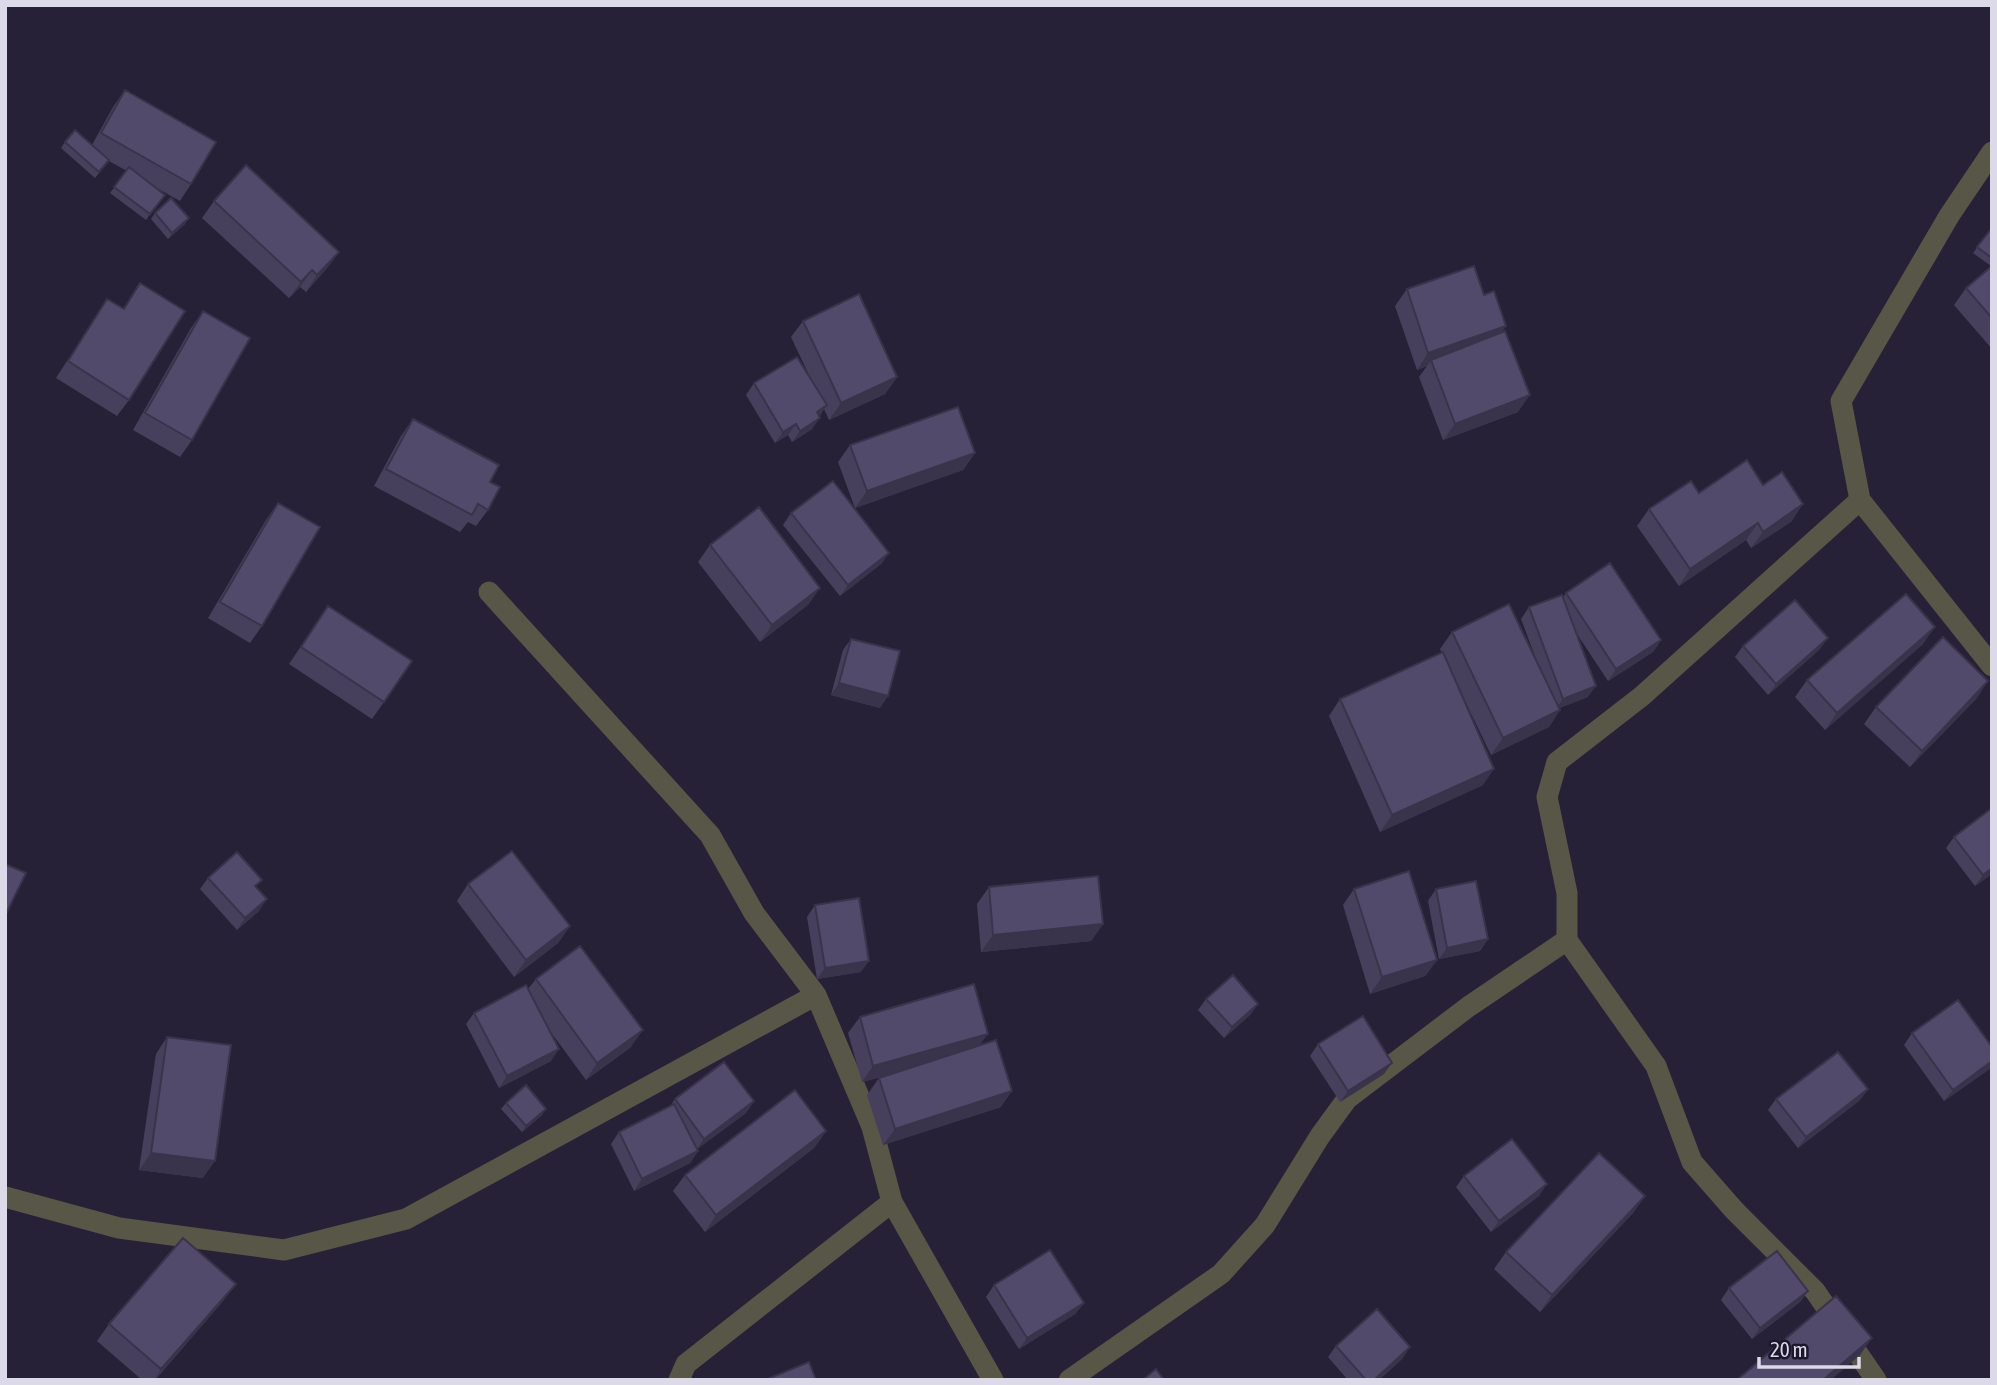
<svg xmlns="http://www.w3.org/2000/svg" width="1997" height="1385" viewBox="0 0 1997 1385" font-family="'Asap Condensed',sans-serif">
	<rect width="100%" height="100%" fill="#272137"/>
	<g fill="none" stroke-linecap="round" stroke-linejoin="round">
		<!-- street -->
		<path stroke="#575647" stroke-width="21" d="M1860,500L1992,666
			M489,592L710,835L754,913L816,995L872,1127L892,1202L993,1380
			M1567,940L1656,1066L1692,1162L1734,1210L1815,1291L1876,1380
			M5,1197L119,1228L284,1250L406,1219L816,995
			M679,1380L686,1364L892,1202
			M1069,1380L1221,1274L1265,1225L1320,1136L1347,1099L1468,1007L1567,940V893L1547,797L1557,762L1642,696L1860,500L1841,401L1949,216L1992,152"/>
	</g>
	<!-- wall -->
	<path fill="#47405c" d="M125,90L191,184L180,201L155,187L165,195L146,220L110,193L127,171L109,161L95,178L61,148L65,142L92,145L113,107Z
		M214,201L339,252L327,268L306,292L300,287L289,298L202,218Z
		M155,213L185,224L168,239L151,219Z
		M1991,229H1992V349L1954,305L1966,288L1991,266L1973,253Z
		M140,283L129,400L117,416L56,378L107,299L123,309Z
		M1407,289L1484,295L1506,326L1501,333L1518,412L1443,440L1419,377L1427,366L1417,370L1395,306Z
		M203,311L192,440L180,457L133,430L191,328Z
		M803,321L897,377L885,394L829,420L824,409L812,429L792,442L788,435L775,443L746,395L754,383L809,375L791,337Z
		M413,419L490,482L488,510L476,526L468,522L460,532L374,486L401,436Z
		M850,445L975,453L963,470L855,508L838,462Z
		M1763,485L1792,521L1751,548L1746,540L1679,586L1637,526L1649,509L1699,493Z
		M278,503L262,626L250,643L208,618L266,520Z
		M791,513L889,553L881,564L840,596L783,525Z
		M710,545L809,604L760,642L698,562Z
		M1566,593L1661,640L1653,652L1608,681L1575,631L1588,697L1559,708L1560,710L1549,727L1491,755L1456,682L1483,785L1380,832L1329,716L1340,699L1442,653L1440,649L1452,632L1539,667L1521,619L1529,607L1563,598Z
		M328,606L384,702L372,719L289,664Z
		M851,639L880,708L831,695L843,650Z
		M1923,644L1825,730L1795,697L1807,680Z
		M1743,646L1820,649L1768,695L1735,657Z
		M1977,698L1910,767L1864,724L1876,707Z
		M1954,837L1992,874L1975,886L1946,848Z
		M208,878L256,888L259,911L237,930L200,889Z
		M468,884L570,926L558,943L514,977L457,901Z
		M989,887L1103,924L1091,941L981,952L977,904Z
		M1354,889L1437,960L1425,976L1370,994L1343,905Z
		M1436,889L1488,939L1480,951L1439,959L1428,901Z
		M815,905L861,972L817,979L807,917Z
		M536,979L631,1047L586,1080L550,1031L551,1061L499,1088L466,1024L474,1013L528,989Z
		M1206,999L1258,1004L1250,1015L1224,1038L1198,1010Z
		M860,1017L979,1046L1001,1107L883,1145L867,1095L879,1078L889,1075L862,1082L848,1033Z
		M1912,1033L1991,1068L1944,1101L1904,1045Z
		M167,1037L203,1178L139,1170L156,1054Z
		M1318,1044L1384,1074L1340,1102L1310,1056Z
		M1868,1089L1859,1101L1798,1148L1768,1110L1776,1099Z
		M675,1099L754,1101L746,1113L697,1149L698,1151L690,1163L634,1191L611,1144L619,1132L670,1106Z
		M506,1103L542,1115L522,1132L501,1109Z
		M826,1131L814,1148L705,1232L673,1191L685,1175Z
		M1464,1176L1539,1196L1491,1232L1456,1187Z
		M1645,1196L1633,1213L1540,1312L1494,1269L1506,1252Z
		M994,1285L1084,1303L1075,1314L1019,1349L986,1297Z
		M1729,1288L1808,1291L1800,1302L1752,1339L1721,1300Z
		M224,1300L155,1380H142L97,1341L109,1324Z
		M1336,1346L1410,1347L1402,1359L1379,1380H1348L1328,1357Z"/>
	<!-- shaded-wall -->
	<path fill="#39344b" d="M189,218L185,224L168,239L172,233Z
		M339,252L327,268L306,292L317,275Z
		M312,270L300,287L289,298L301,282Z
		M1506,326L1494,343L1431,360L1427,366L1417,370L1428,353Z
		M897,377L885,394L829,420L841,403Z
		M1530,395L1518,412L1443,440L1455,424Z
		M827,405L819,417L817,412Z
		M820,418L812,429L792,442L800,431Z
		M796,424L788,435L775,443L783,432Z
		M975,453L963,470L855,508L867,491Z
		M1803,504L1792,521L1751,548L1763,532Z
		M1758,523L1746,540L1679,586L1690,569Z
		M889,553L881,564L840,596L848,585Z
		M820,588L809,604L760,642L772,625Z
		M1935,627L1923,644L1825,730L1837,713Z
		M1828,638L1820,649L1768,695L1776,684Z
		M1661,640L1653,652L1608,681L1616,669Z
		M1988,681L1977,698L1910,767L1922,751Z
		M839,683L888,696L880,708L831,695Z
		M1596,686L1588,697L1555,710L1563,699Z
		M1560,710L1549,727L1491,755L1503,738Z
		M1494,769L1483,785L1380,832L1392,815Z
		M1992,868V874L1975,886L1983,875Z
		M267,899L259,911L237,930L245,918Z
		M1103,924L1091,941L981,952L993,935Z
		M570,926L558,943L514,977L526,960Z
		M1488,939L1480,951L1439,959L1447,948Z
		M1437,960L1425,976L1370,994L1382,977Z
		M869,961L861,972L817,979L825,968Z
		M1258,1004L1250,1015L1224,1038L1232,1027Z
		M643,1030L631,1047L586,1080L597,1063Z
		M988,1034L976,1050L862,1082L873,1066Z
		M559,1049L551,1061L499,1088L507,1076Z
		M1992,1061V1066L1991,1068L1944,1101L1953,1090Z
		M1392,1063L1384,1074L1340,1102L1348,1091Z
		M1868,1089L1859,1101L1798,1148L1806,1137Z
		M1012,1091L1001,1107L883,1145L895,1129Z
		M754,1101L746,1113L696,1150L704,1139Z
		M546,1109L542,1115L522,1132L526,1126Z
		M826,1131L814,1148L705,1232L716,1215Z
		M698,1151L690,1163L634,1191L642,1179Z
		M151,1153L215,1161L203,1178L139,1170Z
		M1547,1184L1539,1196L1491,1232L1499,1221Z
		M1645,1196L1633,1213L1540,1312L1552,1295Z
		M236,1284L224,1300L154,1380L161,1369Z
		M1808,1291L1800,1302L1752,1339L1760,1328Z
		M1084,1303L1075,1314L1019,1349L1027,1338Z
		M1872,1338L1860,1355L1831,1380H1823Z
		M1410,1347L1402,1359L1379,1380H1374Z"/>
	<!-- building -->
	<path fill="#524a6b" stroke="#39344b" stroke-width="2" d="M125,90L216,142L191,184L101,133Z
		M75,130L109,160L99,172L65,142Z
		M246,165L339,252L317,275L312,270L301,282L214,201Z
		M129,167L165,195L150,214L114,187Z
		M171,198L189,218L172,233L155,213Z
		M1991,229H1992V258L1977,247Z
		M1474,266L1484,295L1494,291L1506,326L1428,353L1407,289Z
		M1992,266V318L1966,288Z
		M140,283L185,311L129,400L68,361L107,299L124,309Z
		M859,294L897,377L841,403L803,321Z
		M203,311L250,338L192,440L145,413Z
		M1505,331L1530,395L1455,424L1431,360Z
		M797,357L827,405L817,412L820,418L800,431L796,424L783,432L754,383Z
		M958,407L975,453L867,491L850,445Z
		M413,419L499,465L490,482L500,487L488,510L478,504L472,515L386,469Z
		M1747,460L1763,485L1782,472L1803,504L1763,532L1758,523L1690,569L1649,509L1691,481L1699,493Z
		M833,481L889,553L848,585L791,513Z
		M278,503L320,527L262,626L220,602Z
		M759,507L820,588L772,625L710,545Z
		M1610,563L1661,640L1616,669L1566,593Z
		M1906,594L1935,627L1837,713L1807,680Z
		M1562,595L1596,686L1563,699L1529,607Z
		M1795,600L1828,638L1776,684L1743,646Z
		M1509,604L1560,710L1503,738L1452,632Z
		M328,606L412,661L384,702L301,647Z
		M1943,637L1988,681L1922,751L1876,707Z
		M851,639L900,651L888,696L839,683Z
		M1443,652L1494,769L1392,815L1340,699Z
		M1992,808V868L1983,875L1954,837Z
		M512,851L570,926L526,960L468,884Z
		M237,852L262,880L255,886L267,899L245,918L208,878Z
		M5,864L26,873L5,916Z
		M1409,871L1437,960L1382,977L1354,889Z
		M1098,876L1103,924L993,935L989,887Z
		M1476,881L1488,939L1447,948L1436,889Z
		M859,898L869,961L825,968L815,905Z
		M580,946L643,1030L597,1063L536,979Z
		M1233,975L1258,1004L1232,1027L1206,999Z
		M974,984L988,1034L873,1066L860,1017Z
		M526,985L559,1049L507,1076L474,1013Z
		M1958,1000L1992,1047V1061L1953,1090L1912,1033Z
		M1363,1016L1392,1063L1348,1091L1318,1044Z
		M167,1037L231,1045L215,1161L151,1153Z
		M996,1040L1012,1091L895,1129L879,1078Z
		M1838,1052L1868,1089L1806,1137L1776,1099Z
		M724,1062L754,1101L704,1139L675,1099Z
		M526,1085L546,1109L526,1126L506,1103Z
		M795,1090L826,1131L716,1215L685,1175Z
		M674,1104L698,1151L642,1179L619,1132Z
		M1512,1139L1547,1184L1499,1221L1464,1176Z
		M1599,1153L1645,1196L1552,1295L1506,1252Z
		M183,1238L236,1284L161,1369L109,1324Z
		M1050,1250L1084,1303L1027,1338L994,1285Z
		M1777,1251L1808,1291L1760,1328L1729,1288Z
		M1836,1296L1872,1338L1823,1380L1738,1379Z
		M1377,1309L1410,1347L1374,1380H1366L1336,1346Z
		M809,1362L816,1380H765Z
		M1156,1369L1164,1380H1143Z"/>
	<!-- border -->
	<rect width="1997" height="1385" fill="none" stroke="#dcd9e8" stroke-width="14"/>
	<!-- scale -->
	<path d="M1759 1357v10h100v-10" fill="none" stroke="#dcd9e8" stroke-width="3.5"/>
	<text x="1770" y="1357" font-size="21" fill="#dcd9e8" stroke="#1d172d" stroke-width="5" paint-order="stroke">20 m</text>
</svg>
